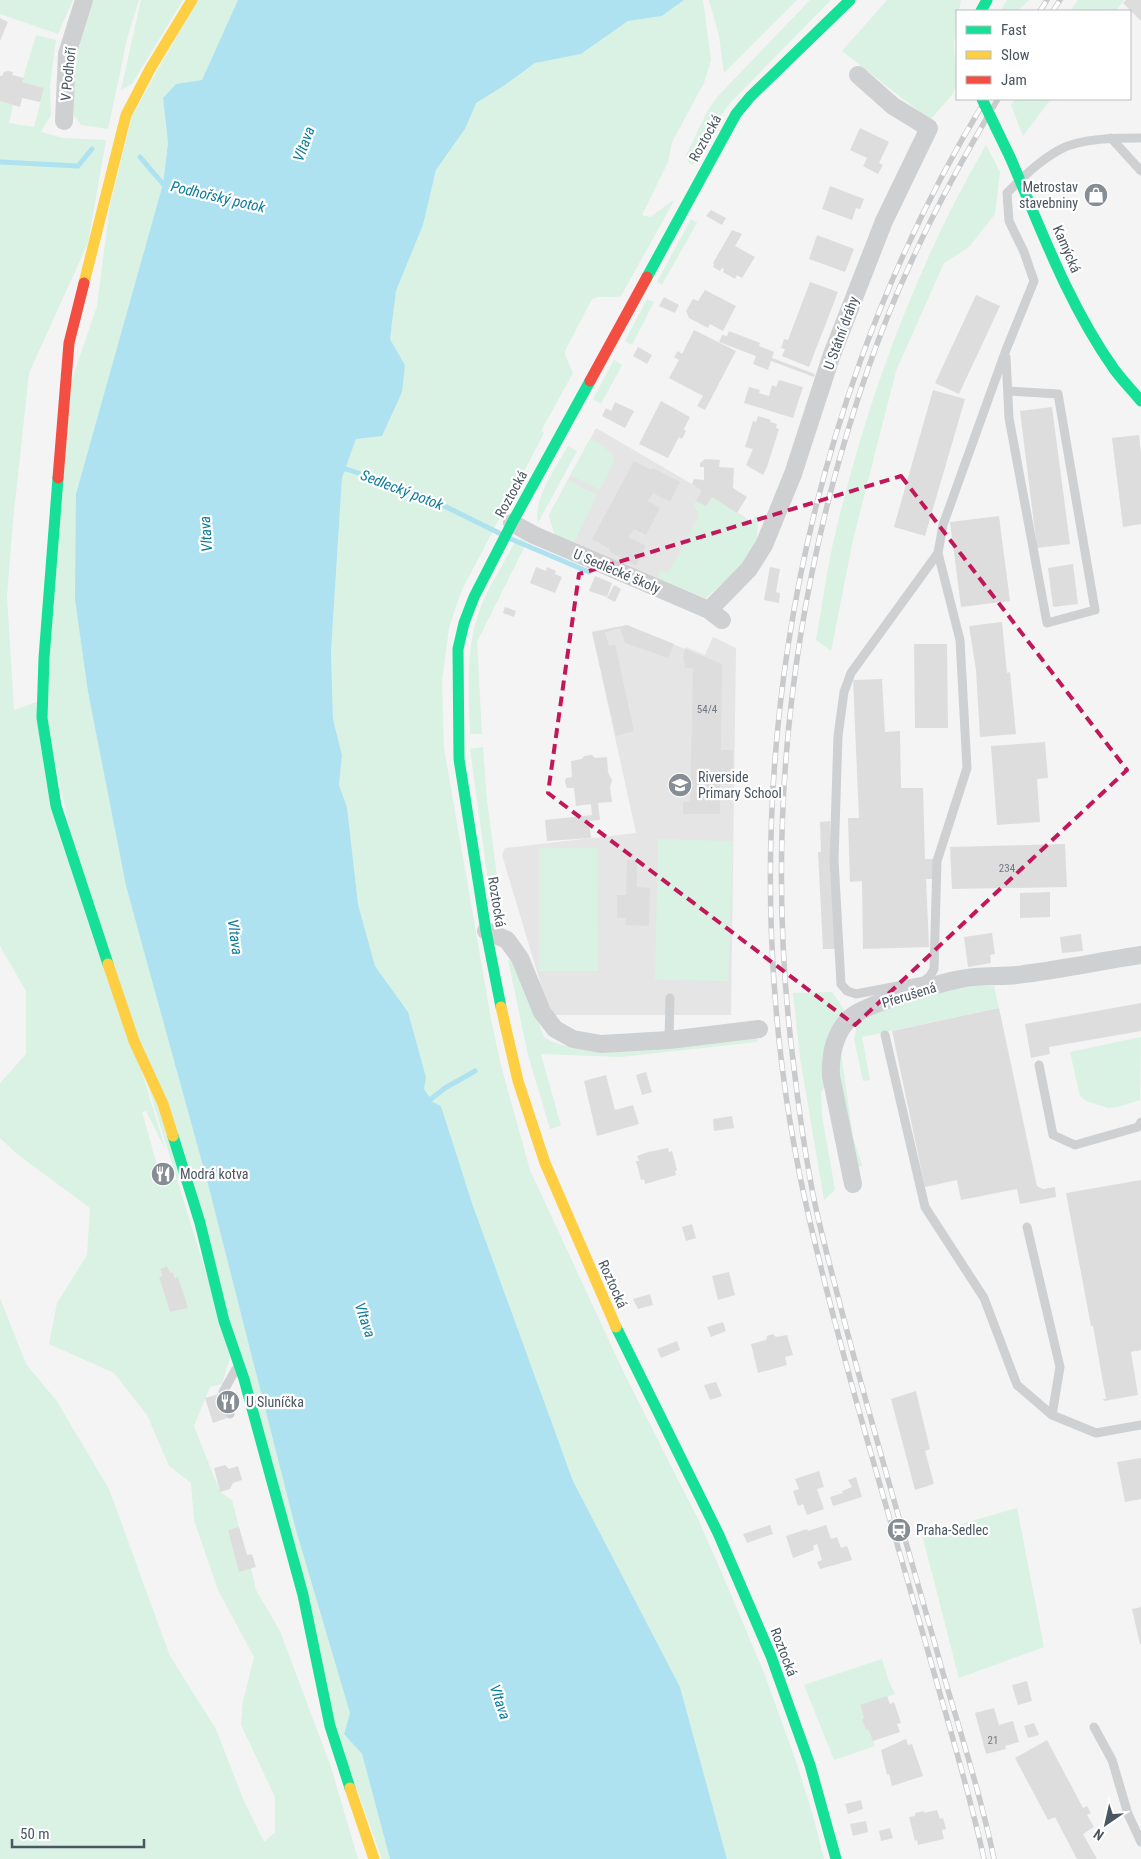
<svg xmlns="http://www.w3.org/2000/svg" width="1141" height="1859" viewBox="0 0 1141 1859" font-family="'Roboto Condensed',sans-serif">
	<rect width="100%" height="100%" fill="#f4f4f4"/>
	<!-- education -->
	<path fill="#e6e5e6" d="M596,428L692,484L746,518L706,598L555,536L549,515Z
		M627,625L685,649L686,647L705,655L713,637L736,648L731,1015H550L502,855L505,848L636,833L592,632Z"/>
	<!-- green -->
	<path fill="#d9f2e3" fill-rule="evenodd" d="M0,0H73L58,34L0,14Z
		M89,0H139L128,35L108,129L81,125L71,111L69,74Z
		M141,0H183L132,84L121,90Z
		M197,0H238L202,81L176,84L163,98L168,143L163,184L75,600L88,692L126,886L158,998L350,1713L344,1734L362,1754L390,1859H382L336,1731L312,1615L74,847L45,718L69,388L97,306L110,205L132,116Z
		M684,0H703L711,60L704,83L672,142L668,162L642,215L650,217L675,199L621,296C611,299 601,294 592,299L565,351V355L573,373L541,431L544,433L461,592L449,628L442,681L444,748L491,1019L500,1062L530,1170L624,1373L699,1521L727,1585L764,1673L796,1761L814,1819L824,1859H727L680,1687L573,1481L473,1206L441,1106L433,1102L424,1089L426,1077L408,1012L375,966L358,904L347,807L339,785L342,755L333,719L331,652L342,478L356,439L405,365L390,339L396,291L423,225L436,170L465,129L475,103L502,87L535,63L581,54L628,21L662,16Z
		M709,0H797L724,73L719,36Z
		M810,0H831L730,103L717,121L693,165C688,163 687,160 686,155L708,110L718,96Z
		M887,0H961L959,11H957L954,46L957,84L952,95L930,120L842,51Z
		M1007,0H1029L1018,11H1000Z
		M1078,0H1124L1116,11H1070Z
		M36,35L56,40L50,86L51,115L41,132L63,138L106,140L88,243L29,373L13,521L7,596L14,710L39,701L42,743L166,1151L146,1111L142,1112L162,1183L183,1178L230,1358L222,1384L210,1387L194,1426L220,1492L232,1500L239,1527L228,1530L251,1569L256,1590L280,1631L331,1767L358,1859H0V1298L26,1364L56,1400L109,1489L170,1656L216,1729L243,1799L264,1842L275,1832V1797L241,1725L243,1701L254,1657L218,1590L194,1520L191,1483L169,1466L147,1415L114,1373L49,1344L57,1303L87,1255L90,1208L17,1154L0,1138V1083L26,1054V991L0,946V101L13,105L9,123L34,127L44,88L22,82ZM167,1266L170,1273L173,1272L188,1308L170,1312L159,1277L162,1276L160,1269Z
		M1015,99H1051L1023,136L1011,105Z
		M986,145L1000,172L995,214L969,247L944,263L896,371L853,540L831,651L816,640C822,608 826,575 833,543C865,405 915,267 986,145Z
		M691,219L697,223L662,285L657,282Z
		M647,299L654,302L632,345L625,341Z
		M614,360L622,365L601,404L593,399Z
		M591,438L604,447L614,457L613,463L600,490L570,475Z
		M568,446L577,451L538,523C533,498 556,468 568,446Z
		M568,480L597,495L573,544L555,536L549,515Z
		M712,497L751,522L756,516C760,527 756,547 751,557L706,598L657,578L660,570L668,574L699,516L694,505L696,501L706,506Z
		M521,539L526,541L524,548L477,642L482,734H470C469,692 465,649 480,609C488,587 503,565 514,544Z
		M483,747L487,800L503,922L492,910L470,749Z
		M658,839L733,841L728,981L655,980Z
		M539,848H597L598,971H539Z
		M508,960L512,961L518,968L544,1037C573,1057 634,1046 668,1043C698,1041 727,1038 756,1036L757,1042L621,1057L541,1054L561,1126L550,1129L528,1055Z
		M974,986H994L999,1008L862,1037L870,1080L863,1081L854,1039L858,1020L923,996Z
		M832,992L846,1012L826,1085L821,1092L822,1115L835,1190L824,1200L800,1058L793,993Z
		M1141,1037L1140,1100L1118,1107L1108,1108L1086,1101L1080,1096L1070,1052Z
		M840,1046L853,1137L862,1166L856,1167L839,1087Z
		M1017,1508L1044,1647L959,1678L922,1535Z
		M882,1659L889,1682L895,1694L860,1706L864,1718L862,1719L866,1729H868L875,1746L834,1760L804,1685Z"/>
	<!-- water -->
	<path fill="#aee2f0" d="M238,0H684L662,16L628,21L581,54L535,63L502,87L476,103L465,129L436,170L423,225L396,291L390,339L405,365L402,392L382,436L356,439L342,478L331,652L333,719L342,755L339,785L347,807L358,904L375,966L408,1012L426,1077L424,1089L433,1102L441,1106L473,1206L573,1481L680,1687L727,1859H390L362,1754L344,1734L350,1713L296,1530L208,1184L126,886L88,692L75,600L76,494L163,184L168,143L163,98L176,84L202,80Z"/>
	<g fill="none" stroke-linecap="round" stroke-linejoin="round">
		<!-- stream -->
		<path stroke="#aee2f0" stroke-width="5" d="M140,157L163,184L169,186
			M0,162L78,166L92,149
			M341,469H346L418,493L499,533
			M511,539L589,572
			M431,1099L445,1088L475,1071"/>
	</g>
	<!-- building -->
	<path fill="#ddddde" d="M1126,0H1141V21L1123,3Z
		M0,18L8,22L0,41Z
		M8,71L13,72L12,75L24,78L22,82L44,88L40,102L22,98L20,107L0,101V76H2L4,72Z
		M860,128L889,142L879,163L883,165L878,174L863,166L867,158L850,150Z
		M830,186L864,199L860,209L856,208L852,220L822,209Z
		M711,210L726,218L722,225L706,216Z
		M732,230L742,234L735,246L755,257L742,278L737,275L735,279L723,272L724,269L722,268L720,271L713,267L714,264L713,263Z
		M817,235L854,249L845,272L809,259Z
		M810,282L838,292L809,367L782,356L785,349L781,348L784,339L788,340Z
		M705,290L736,306L723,331L710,324L708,328L689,318L686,311L693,299L698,301Z
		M976,295L1000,306L959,394L935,383Z
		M664,297L679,305L675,313L659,306Z
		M694,330L736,351L705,410L697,406L703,396L669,378L679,360L674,357L678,351L682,354Z
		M729,331L760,343L759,346L774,352L772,358L815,374L814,377L771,361L768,370L753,364L756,356L719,342L722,335L727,336Z
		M638,347L652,355L647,364L633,356Z
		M779,380L803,387L793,418L744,403L749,387L760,390L759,393L769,396L772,385L776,387Z
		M933,390L965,399L925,536L894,527Z
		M661,401L690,417L684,429L686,431L682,439L679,437L668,458L639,444Z
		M615,402L634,411L625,428L602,416L606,408L611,411Z
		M1052,407L1070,544L1037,548L1020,411Z
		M758,416L771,420L770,422L777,424L776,428L779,429L767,467L763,475L746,465L753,449L745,447L753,421L756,422Z
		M1139,435L1141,454V524L1123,527L1112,438Z
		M705,459L720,460L719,467L734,468L733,488L747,497L737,513L712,497L706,506L696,501L702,491L692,484L694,479L704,480V467H700V463Z
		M634,461L652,470L653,468L680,482L670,502L653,493L648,501L660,508L646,535L634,529L629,537L646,546L636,566L609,551L610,549L592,539Z
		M999,516L1010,601L961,607L950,522Z
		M1073,564L1078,604L1053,607L1048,568Z
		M536,567L546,571L547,567L556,571L555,574L562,577L555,593L530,583Z
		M770,567L780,569L776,592L780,593L779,603L764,600Z
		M595,576L612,583L607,597L589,591Z
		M614,585L621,589L615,602L607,598Z
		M505,607L516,611L514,617L503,613Z
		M1002,622L1007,673L1010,672L1016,734L980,737L976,670L969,626Z
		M627,625L674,644L668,658L625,643L620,628L605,632L609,646L615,644L634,731L616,736L592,632Z
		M914,644H947L948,728H915Z
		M685,649L722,664L721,750H733V783H720V814H683V802L690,801L693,668H685L683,658Z
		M882,679L885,732L900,731L901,788H923L925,859H933L934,879H926L929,947L863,949L862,881L850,882L848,818H859L853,680Z
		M1045,742L1048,778L1037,779L1040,822L997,825L991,746Z
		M592,755L595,758L607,757L608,772L612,780L610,787L612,802L598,803L600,820L589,821L591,838L547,841L545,820L592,815L591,804L576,806L574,788H567L565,782L566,778L572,777L571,761L582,759L584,756Z
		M830,821L837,949H823L818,852H821L820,822Z
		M1065,844L1067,887L952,889L950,847Z
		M627,860H637V887L650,888L649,926L626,925V918H617V895H626Z
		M1050,892V917L1020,918V893Z
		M992,933L995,954L990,955L991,963L968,967L964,937Z
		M1081,934L1083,951L1062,953L1060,937Z
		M1141,1003V1031L1049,1047L1050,1054L1031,1058L1025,1024Z
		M999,1008L1037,1186L1043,1189L1055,1187L1056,1197L1020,1204L1017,1189L961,1200L957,1180L925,1187L892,1031Z
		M646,1072L652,1092L642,1095L636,1075Z
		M606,1075L615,1110L633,1105L639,1124L597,1136L584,1081Z
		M732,1116L734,1128L714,1131L713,1119Z
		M668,1148L669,1152L672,1151L677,1170L675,1171L676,1175L645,1184L644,1179L641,1180L636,1161H639L637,1156L648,1152Z
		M1141,1180V1350L1131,1352L1138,1395L1104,1401L1103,1399H1106L1093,1326H1091L1066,1193Z
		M692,1224L696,1238L686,1241L682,1227Z
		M167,1266L170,1273L173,1272L175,1278L178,1277L188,1308L170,1312L159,1277L162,1276L160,1269Z
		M729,1272L735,1295L718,1300L712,1276Z
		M650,1294L653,1305L638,1309L633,1299Z
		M723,1322L726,1331L711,1337L707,1327Z
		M773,1334L776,1337L787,1335L793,1355L785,1357L787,1365L758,1373L751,1344L766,1340L767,1336Z
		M677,1341L680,1350L661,1358L657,1349Z
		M716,1382L722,1396L710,1400L704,1385Z
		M916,1391L930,1449L925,1451L934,1484L915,1490L891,1399Z
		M219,1394L227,1418L213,1423L205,1398Z
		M1141,1458V1499L1125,1502L1117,1462Z
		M225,1465L229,1469L238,1466L242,1480L233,1483L230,1489L220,1492L214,1468Z
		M819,1471L824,1487L817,1489L824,1509L807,1515L803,1504L798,1506L793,1491L799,1489L795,1479Z
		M856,1477L862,1497L833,1506L830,1497L843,1493L842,1491L852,1487L848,1480Z
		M770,1525L773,1534L747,1543L743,1534Z
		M826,1525L831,1539L837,1537L841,1548L847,1546L852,1560L820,1569L817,1562L822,1560L817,1544L813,1546L814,1550L793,1558L786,1536L807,1529L808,1531Z
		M239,1527L247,1555L252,1554L256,1567L239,1572L228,1530Z
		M1141,1607V1644H1140L1132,1609Z
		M1027,1681L1032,1701L1018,1705L1012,1685Z
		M887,1696L890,1704L894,1702L901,1723L897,1724L900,1732L873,1741L868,1729L866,1730L862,1719L864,1718L860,1705Z
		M994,1708L999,1725L1013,1721L1019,1742L1005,1746L1006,1749L986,1754L975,1713Z
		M1034,1723L1039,1735L1028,1738L1024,1726Z
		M906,1739L908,1745L912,1744L923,1776L892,1786L889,1774L887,1775L881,1750Z
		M1047,1740L1083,1808L1087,1806L1091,1813L1087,1815L1094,1827L1083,1834L1097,1859H1077L1055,1817L1048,1820L1015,1758Z
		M861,1800L863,1809L848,1814L845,1804Z
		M937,1810L940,1819L943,1818L946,1829L942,1830L944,1839L918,1845L917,1840L915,1841L909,1817L915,1816V1813L924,1811V1813Z
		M866,1821L868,1832L853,1836L850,1824Z
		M890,1828L893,1838L881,1841L879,1831Z"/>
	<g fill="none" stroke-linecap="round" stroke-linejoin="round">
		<!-- lane -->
		<path stroke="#ced0d2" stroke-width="9" d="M1111,138L1141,171
			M1006,357L1009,418L1047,623L1095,610L1058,394L1008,391
			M938,553L851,673L844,692L838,736L834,860L841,984L847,991L856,994L924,981L930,976L934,969L937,861L967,768L960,640L938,553L943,525L1006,350L1034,281L1024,252L1009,221L1007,193C1023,177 1040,160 1061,149C1082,138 1117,138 1141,138
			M885,1035L925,1207L984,1298L1017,1385L1052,1415L1096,1433L1141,1425
			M669,1040L670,998
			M1039,1065L1053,1135L1075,1145L1138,1127L1141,1122
			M1027,1227L1060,1367L1052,1415
			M230,1414L223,1392L236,1369
			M1094,1727L1112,1760L1128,1814L1141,1842"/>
		<!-- street -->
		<path stroke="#ced0d2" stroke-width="18" d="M64,121L67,54L84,0
			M512,523L534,535L709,610L722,620
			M709,610L749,569L764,545L793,474L831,357L884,221L929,128L893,106L858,75
			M486,931L507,940L520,958L542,1012L555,1029L573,1039L601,1044L669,1040L759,1029
			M853,1184L831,1076C830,1054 834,1033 851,1017C867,1003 952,979 974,977C991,975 1008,977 1024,974C1063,969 1102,961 1141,955"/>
		<!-- fast -->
		<path stroke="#16e098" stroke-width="11" d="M981,11L987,0
			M1010,157C1041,229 1068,304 1114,369C1122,380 1132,390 1141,401
			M647,277L736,114L750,97L850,0
			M58,478L44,658L42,718L56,806L108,964
			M501,1007L486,931L459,759L458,649L464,623L474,597L512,523L590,381
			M173,1136L200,1223L224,1321L244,1379L303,1595L330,1726L350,1788
			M616,1327L718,1533L771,1656L810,1765L836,1859"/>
		<!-- slow -->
		<path stroke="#ffcf43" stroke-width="11" d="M84,283L126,115L150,69L192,0
			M108,964L134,1041L163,1104L173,1136
			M501,1007L518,1081L545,1163L616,1327
			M350,1788L374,1859"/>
		<!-- jam -->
		<path stroke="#f24e42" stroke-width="11" d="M590,381L647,277
			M58,478L69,343L84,283"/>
		<!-- rail casing -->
		<g stroke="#c9cacc" stroke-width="5.5">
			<path id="rail" d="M1040,11L1047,0
				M1053,11L1060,0
				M984,1859C969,1790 948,1723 929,1655C888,1511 844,1367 810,1222C721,844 783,430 986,99
				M994,1859C981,1796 961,1735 943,1673C901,1523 856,1373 819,1222C807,1171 800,1119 794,1068C769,876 782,682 830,494C851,414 877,335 912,260C937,205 967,151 998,99"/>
		</g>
		<!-- rail -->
		<use href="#rail" stroke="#fff" stroke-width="4" stroke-dasharray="11" stroke-linecap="butt"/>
		<!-- fast-bridge -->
		<path stroke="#16e098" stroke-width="11" d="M982,99L1010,157"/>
	</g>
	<!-- marked area -->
	<path fill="none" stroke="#c2185b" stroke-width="4" stroke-dasharray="10 6" stroke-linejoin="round" d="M901,476L1127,770L855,1025L548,793L579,574Z"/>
	<!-- icons -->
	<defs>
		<g id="shop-disc" transform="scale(1.25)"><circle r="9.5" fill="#868d94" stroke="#fff"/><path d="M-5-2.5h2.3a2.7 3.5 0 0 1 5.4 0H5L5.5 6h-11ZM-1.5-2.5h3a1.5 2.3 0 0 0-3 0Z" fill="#fff"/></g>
		<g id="school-disc" transform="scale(1.25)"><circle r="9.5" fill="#868d94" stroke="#fff"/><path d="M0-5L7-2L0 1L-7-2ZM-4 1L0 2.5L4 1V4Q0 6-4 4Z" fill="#fff"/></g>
		<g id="restaurant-disc" transform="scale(1.25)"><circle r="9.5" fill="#868d94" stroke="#fff"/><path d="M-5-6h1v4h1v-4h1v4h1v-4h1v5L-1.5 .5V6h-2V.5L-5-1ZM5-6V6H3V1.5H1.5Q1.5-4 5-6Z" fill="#fff"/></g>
		<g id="station-disc" transform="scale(1.25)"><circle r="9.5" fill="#868d94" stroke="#fff"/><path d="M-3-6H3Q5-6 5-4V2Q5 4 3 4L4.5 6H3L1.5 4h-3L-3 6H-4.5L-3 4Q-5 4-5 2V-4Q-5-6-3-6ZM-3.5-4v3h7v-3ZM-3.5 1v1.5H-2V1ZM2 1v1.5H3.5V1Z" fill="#fff"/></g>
	</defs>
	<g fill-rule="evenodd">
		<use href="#shop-disc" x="1096" y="195"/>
		<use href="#school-disc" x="680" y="785"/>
		<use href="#restaurant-disc" x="163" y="1174"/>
		<use href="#restaurant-disc" x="228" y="1402"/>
		<use href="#station-disc" x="899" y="1530"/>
	</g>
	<g text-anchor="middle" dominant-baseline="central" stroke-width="4.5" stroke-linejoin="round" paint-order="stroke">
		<!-- number labels -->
		<g font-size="11" fill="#707881">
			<text x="707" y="709">54/4</text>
			<text x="1007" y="868">234</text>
			<text x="993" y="1740">21</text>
		</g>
		<!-- street labels -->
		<g font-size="14" fill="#4a5661" stroke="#fff">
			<text transform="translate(68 74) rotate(-84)">V Podhoří</text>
			<text transform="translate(705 138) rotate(-61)">Roztocká</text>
			<text transform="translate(1067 249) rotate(67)">Kamýcká</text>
			<text transform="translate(841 333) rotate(-70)">U Státní dráhy</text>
			<text transform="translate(511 494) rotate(-61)">Roztocká</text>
			<text transform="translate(617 571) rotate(23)">U Sedlecké školy</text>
			<text transform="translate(497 902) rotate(81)">Roztocká</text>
			<text transform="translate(909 995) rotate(-17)">Přerušená</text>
			<text transform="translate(613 1284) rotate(66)">Roztocká</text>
			<text transform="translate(784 1652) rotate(69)">Roztocká</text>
		</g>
		<!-- poi labels -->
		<g font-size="14" fill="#4a5661" stroke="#fff" text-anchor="start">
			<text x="1078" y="187" text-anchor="end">Metrostav<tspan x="1078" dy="16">stavebniny</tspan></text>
			<text x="698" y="777">Riverside<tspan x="698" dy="16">Primary School</tspan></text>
			<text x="180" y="1174">Modrá kotva</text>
			<text x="246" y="1402">U Sluníčka</text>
			<text x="916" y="1530">Praha-Sedlec</text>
		</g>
		<!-- water labels -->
		<g font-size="15" font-style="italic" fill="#0c7c9b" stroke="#fff">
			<text transform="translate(304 144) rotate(-70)">Vltava</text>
			<text transform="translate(218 197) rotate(13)">Podhořský potok</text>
			<text transform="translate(402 490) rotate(21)">Sedlecký potok</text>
			<text transform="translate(206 534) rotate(-94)">Vltava</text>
			<text transform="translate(235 937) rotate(82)">Vltava</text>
			<text transform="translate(365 1320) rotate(71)">Vltava</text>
			<text transform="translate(500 1702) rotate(71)">Vltava</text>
		</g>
	</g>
	<!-- legend -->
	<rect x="956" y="10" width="175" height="90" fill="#ffffff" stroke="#b7bbc0"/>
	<rect x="966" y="26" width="25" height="8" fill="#16e098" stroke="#b7bbc0"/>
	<text x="1001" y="35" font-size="15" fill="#4a5661">Fast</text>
	<rect x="966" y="51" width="25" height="8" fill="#ffcf43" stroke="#b7bbc0"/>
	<text x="1001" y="60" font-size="15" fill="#4a5661">Slow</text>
	<rect x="966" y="76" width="25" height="8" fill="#f24e42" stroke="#b7bbc0"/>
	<text x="1001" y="85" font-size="15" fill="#4a5661">Jam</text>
	<!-- north arrow -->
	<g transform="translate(1106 1824) rotate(214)" stroke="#ffffff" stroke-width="4" paint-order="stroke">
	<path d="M0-4L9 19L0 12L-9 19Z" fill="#4a5661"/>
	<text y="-8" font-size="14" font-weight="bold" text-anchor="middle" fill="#4a5661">N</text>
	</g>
	<!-- scale -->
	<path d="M12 1839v8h132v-8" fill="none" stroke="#4a5661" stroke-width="2.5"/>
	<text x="20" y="1839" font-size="15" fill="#4a5661" stroke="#ffffff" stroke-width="4" paint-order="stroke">50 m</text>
</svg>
